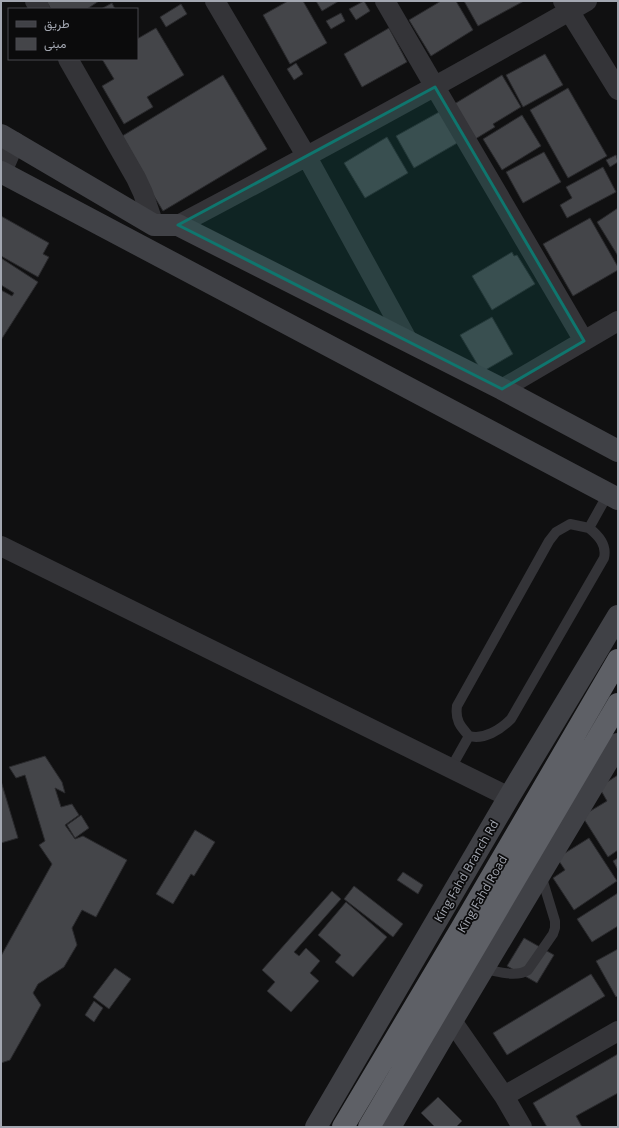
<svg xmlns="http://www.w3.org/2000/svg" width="619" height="1128" viewBox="0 0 619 1128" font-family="'Open Sans',Vazirmatn,sans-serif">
	<rect width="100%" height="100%" fill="#101011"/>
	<!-- building -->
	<path fill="#444549" stroke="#2a2a2d" d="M46,1H99L87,9H51Z
		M288,1H303L327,43L290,64L263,15Z
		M316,1H339L322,11Z
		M364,1L370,11L356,20L349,9Z
		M441,1H456L473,30L431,56L409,20Z
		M464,1H524L478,26Z
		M112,3L115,9H101Z
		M181,4L187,14L166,27L160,17Z
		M341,13L345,21L331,29L326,21Z
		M156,28L184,75L147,97L153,107L124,124L102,86L114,79L102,59H137V39Z
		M389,28L407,62L362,87L344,54Z
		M545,54L563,85L523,107L506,75Z
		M296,63L303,74L294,80L287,69Z
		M223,75L267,149L163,211L119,138Z
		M502,75L521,107L493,124L495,127L472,141L451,106Z
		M568,88L607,156L568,178L530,110Z
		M441,111L459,142L414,168L396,136Z
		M522,115L541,146L502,170L483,139Z
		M387,137L408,173L365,198L344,163Z
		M544,152L561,182L523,203L506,172Z
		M616,155L618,162L610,167L606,160Z
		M603,167L616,192L567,218L560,205L572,198L566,187Z
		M618,208V256L597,222Z
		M1,216L49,243L43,254L49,257L38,277L1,256Z
		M590,218L618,267V270L573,296L543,244Z
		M512,252L514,256L517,255L535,284L492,310L472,276Z
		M1,258L38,282L1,340V290L12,296L14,293L1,285Z
		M492,317L513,354L482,372L460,335Z
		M45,756L62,782L65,793L55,788L61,807L72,804L79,815L65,825L75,839L83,836L127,860L96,917L82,910L72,928L77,945L64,967L38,984L33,993L41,1005L10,1060L1,1063V956L52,864L39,845L45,841L25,775L16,778L9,767Z
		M618,775V850L608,857L582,816L607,801L599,787Z
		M1,781L18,838L1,843Z
		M81,815L89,828L75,838L67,825Z
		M195,830L215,842L194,876L191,874L173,904L156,894Z
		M589,838L617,881L574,910L553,878L565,870L557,858Z
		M618,858V870L613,861Z
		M403,872L423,885L418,894L397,880Z
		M354,886L403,924L393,937L344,899Z
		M332,891L341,899L294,952L299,956L306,948L320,961L310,973L319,981L291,1012L267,991L275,982L262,970Z
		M618,893V926L592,942L577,919Z
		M346,902L387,937L353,977L335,962L341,955L318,935Z
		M524,938L554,955L537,983L507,966Z
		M618,949V995L616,997L596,961Z
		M115,968L131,979L109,1009L93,997Z
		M591,974L605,996L507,1055L493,1033Z
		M94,1001L103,1008L94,1022L85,1015Z
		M618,1054V1093L576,1116L582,1127H547L533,1103Z
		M438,1097L462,1121L456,1127H435L421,1113Z"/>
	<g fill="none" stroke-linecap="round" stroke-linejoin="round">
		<!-- lane -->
		<path stroke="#343438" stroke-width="10" d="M469,736C460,726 455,720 457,706L549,541L556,532L570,524L589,528
			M451,768L469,736C484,740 500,730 511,719L604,558C607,545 599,536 589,528L608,494
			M483,969C497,971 516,978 528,970L553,934L555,928V921L541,875"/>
		<!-- street -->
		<path stroke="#343438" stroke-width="20" d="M35,1L40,9
			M215,1L307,157L408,341
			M385,1L435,87L584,341
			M563,1L618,90
			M68,59L136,178L143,193L154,225
			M1,174L15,142
			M178,225C316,152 452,78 587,1
			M502,389L618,321
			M1,546L509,797
			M452,1021L504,1096L522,1127
			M504,1096L618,1031"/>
		<!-- secondary -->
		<path stroke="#404146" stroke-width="22" d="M1,135L154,225H178L502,389L618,451
			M1,172L618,499
			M316,1127L509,797L618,616
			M390,1127L452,1021L618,744"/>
		<!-- highway -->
		<path stroke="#5e6066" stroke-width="22" d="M343,1127L461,929L618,660
			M369,1127L618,704"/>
	</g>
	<!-- marked area -->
	<path fill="#0f766e" fill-opacity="0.2" stroke="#0f766e" stroke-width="3" stroke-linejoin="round" d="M435,87L584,341L502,389L178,225Z"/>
	<g text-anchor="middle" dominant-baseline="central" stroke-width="3.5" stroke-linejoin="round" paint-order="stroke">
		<!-- street labels -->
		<g font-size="12" fill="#a3a7b1" stroke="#0b0b0c">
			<text transform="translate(466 871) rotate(-60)">King Fahd Branch Rd</text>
			<text transform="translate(482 894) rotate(-60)">King Fahd Road</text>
		</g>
	</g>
	<!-- border -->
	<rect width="619" height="1128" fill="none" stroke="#a3a7b1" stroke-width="4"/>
	<!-- legend -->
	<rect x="8" y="8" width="130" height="52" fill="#0b0b0c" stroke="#48494e"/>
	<rect x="16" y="21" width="20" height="6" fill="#404146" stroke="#48494e"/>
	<text x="44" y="28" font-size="12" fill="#a3a7b1">طريق</text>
	<rect x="16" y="38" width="20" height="12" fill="#444549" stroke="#48494e"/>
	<text x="44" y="48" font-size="12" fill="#a3a7b1">مبنى</text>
</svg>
